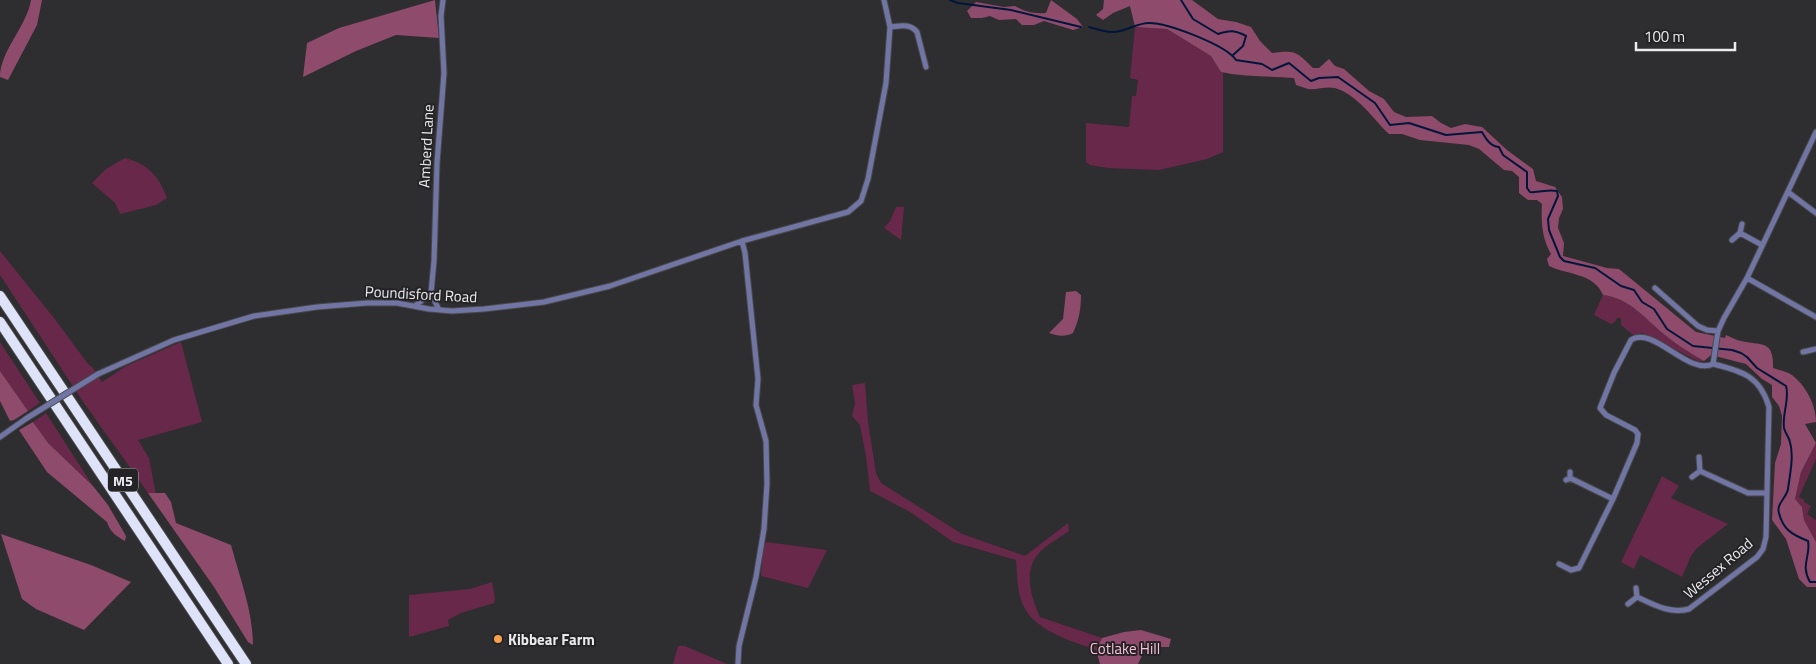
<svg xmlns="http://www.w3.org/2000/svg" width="1816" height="664" viewBox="0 0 1816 664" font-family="'Titillium Web',sans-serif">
	<rect width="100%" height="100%" fill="#2e2d30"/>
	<!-- green -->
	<path fill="#682849" d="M1135,27L1167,29L1211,56L1221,72L1223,73V152L1207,159L1159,170L1108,168L1090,165L1086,162V123L1129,127L1132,96H1136L1138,80L1130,78Z
		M125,158C148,164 159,176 167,198L156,205L120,214L115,203L92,183L106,169Z
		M896,207H904L901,240L884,228L890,221Z
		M0,251L54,318L88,364L93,368L102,382L126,366L181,342L202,422L138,440L149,458L156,495L148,493L84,403L0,275Z
		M1603,295C1630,298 1645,319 1665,335C1677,345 1690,353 1704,361H1698L1642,333L1633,335L1621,325V318H1617L1615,322L1611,324L1594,315Z
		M0,342L40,403L28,411L0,371Z
		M865,383L868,422L876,473L881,483L962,534L1025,556L1068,523L1069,531C1061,537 1051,542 1043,549C1022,567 1030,595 1040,617L1102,638L1096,650C1067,639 1025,629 1019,592C1017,581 1017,571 1016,560L953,542L910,512L870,491L866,456L860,425L852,416L855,403L852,385Z
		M46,413L93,486L48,443L33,422Z
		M1816,443V459L1799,497L1804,500V502L1811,506L1807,514L1816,520V542L1804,520L1802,507L1795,499L1801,472Z
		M1662,476L1679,486L1671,498L1728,524L1697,548L1691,556L1682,577L1640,555L1634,569L1621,562Z
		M766,542L827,550L808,588L761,576L763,549Z
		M492,582L495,598L494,603L461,613L448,620L449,626L409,637V595L470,589Z
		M678,646H685L727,664H673Z"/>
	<!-- forest -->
	<path fill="#8f4b6c" d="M31,0H42L37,25L8,80L0,77C0,51 27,26 31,0Z
		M435,0L439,38L396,35L356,51L303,77L307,43L339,28Z
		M1051,0L1077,19L1083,27L1073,30L1044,21L1034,25H1022L1016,19L999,20L990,16L982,18H971L967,11L976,2L1004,7L1015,6C1025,12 1034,14 1046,13Z
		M1104,0H1192L1218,19L1236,22L1251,27L1260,41L1272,53C1296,50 1296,51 1313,68H1319L1329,59L1335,66L1344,69L1369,91L1384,99L1394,112L1406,117L1432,116L1441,123L1451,128L1465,124L1482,127L1507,150L1533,169L1536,181L1555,187L1562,197L1563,209L1559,218L1558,228L1564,243L1563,256L1607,268L1619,269L1696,332L1725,338L1726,335C1731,337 1736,340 1741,341C1761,346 1774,339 1773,368C1779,370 1788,372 1792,375C1806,386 1816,405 1816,422L1805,424L1816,443L1801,472L1795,499L1802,507L1804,520L1816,542V587H1807L1799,579L1786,539L1772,520L1775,463L1781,444L1782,416L1779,406L1772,397V385L1762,379L1746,364L1711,355L1704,361C1690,353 1677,345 1665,335C1645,319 1630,298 1603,295C1594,273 1568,275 1549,266L1547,259L1551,254C1542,238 1541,223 1542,204L1537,200H1528L1519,193V177L1512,171L1504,170L1479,149L1469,145L1420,140L1402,134H1389C1373,119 1358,95 1335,88C1326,86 1317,90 1308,89C1304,88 1300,86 1296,85L1294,78C1269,76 1245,77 1221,72L1211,56L1167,29L1135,27L1130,6L1113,13L1103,20L1096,15L1103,9Z
		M1076,291L1081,295C1081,309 1079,320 1073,333C1066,337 1057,336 1049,333L1063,319L1066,292Z
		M0,371L28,411L14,420L10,421L0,401Z
		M33,422L48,443L93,486L108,505L126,536L125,541C116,536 110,532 107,522L47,472L19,430Z
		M148,493H165L171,502L176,523L231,545C240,578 253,612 253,645L248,642L214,587Z
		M1,534L91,565L131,582L84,630L36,609L22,599Z
		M1141,630L1171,639L1169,647H1146L1138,664H1100L1096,650L1102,638L1124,632Z"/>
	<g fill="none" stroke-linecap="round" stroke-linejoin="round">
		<!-- stream -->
		<path stroke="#00163b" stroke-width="2" d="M950,0L958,3L1011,10L1081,27
			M1181,0L1193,19L1218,34C1230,30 1235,30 1246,36L1243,46L1233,55
			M1089,27C1097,29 1107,33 1115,32C1127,31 1137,23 1149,23C1168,23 1226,45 1236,60L1262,64L1272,70L1289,63L1311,81L1319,78L1338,77L1375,103L1390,125L1409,123L1446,135L1482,132C1486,139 1490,146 1499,147L1503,155L1527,172V188L1530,192C1539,193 1547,189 1557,191L1558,196L1548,219L1549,230L1560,257L1564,261L1595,268L1621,286L1634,290L1642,302L1654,309L1667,329L1693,346L1732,350L1741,353L1747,357L1757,368L1786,386C1790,399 1782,413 1784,428C1785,433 1789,437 1790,442C1794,456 1790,474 1788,489C1787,497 1776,504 1779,513C1783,530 1793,535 1808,541C1811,556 1800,565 1810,582H1816"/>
		<!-- minor casing -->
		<g stroke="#48484a" stroke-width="7">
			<path id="minor" d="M890,27C900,26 910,23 917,32L926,67
				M1788,192L1816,213
				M1740,233L1762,245
				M1732,240L1740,233L1742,224
				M1747,278L1816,317
				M1655,288L1698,326L1707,330L1718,331
				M431,293L434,261L437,163L444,73L441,16L443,0
				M415,306L431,293L439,310
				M1803,352L1816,349
				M1713,364L1718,331L1724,318L1747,278L1816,132
				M98,374L174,340L254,316L317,307L367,303H397L429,309L452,311L484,309L544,302L610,286L742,241L848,212L861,201L868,179L886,83L890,27L884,0
				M0,437L27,418
				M1699,457L1700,471
				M1692,477L1700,471L1748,493H1767
				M1570,478L1613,499
				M1566,480L1570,478V472
				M1559,564L1571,570L1579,568L1613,499L1637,443L1638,434L1635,430L1606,415L1600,408L1614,373L1631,340C1653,325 1688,376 1713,364
				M1637,597C1654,605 1670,614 1689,609L1757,557L1763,549L1766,537L1769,407C1760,376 1742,371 1713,364
				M1628,604L1637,597L1636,588
				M738,664L739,646L756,577L764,529L767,484L766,441L756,405L758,379L745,253L742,241"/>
		</g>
		<!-- motorway casing -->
		<g stroke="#48484a" stroke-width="12">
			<path id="motorway" d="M0,296L246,664
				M0,322L228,664"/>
		</g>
		<!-- minor -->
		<use href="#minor" stroke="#7075a4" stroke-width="5"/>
		<!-- motorway -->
		<use href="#motorway" stroke="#dfe3fa" stroke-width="10"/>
		<!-- minor-bridge casing -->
		<g stroke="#48484a" stroke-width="7" stroke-linecap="butt">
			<path id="minor-bridge" d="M27,418L98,374"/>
		</g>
		<!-- minor-bridge -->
		<use href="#minor-bridge" stroke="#7075a4" stroke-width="5"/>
	</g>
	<!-- markers -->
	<circle fill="#f8a14a" stroke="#242326" stroke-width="2" cx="498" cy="639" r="5"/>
	<g text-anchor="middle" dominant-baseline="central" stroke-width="4" stroke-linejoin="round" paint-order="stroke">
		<!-- shield labels -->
		<rect fill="#242326" stroke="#afafb1" stroke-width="1" x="108" y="468.5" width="30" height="23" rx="4"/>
		<g font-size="14" font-weight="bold" fill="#ebebed">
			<text x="123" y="480">M5</text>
		</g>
		<!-- street labels -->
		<g font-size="15" fill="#ebebed" stroke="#242326">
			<text transform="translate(426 146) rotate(-87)">Amberd Lane</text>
			<text transform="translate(421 294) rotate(3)">Poundisford Road</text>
			<text transform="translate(1718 568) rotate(-40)">Wessex Road</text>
		</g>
		<!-- poi labels -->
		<g font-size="15" font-weight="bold" fill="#ebebed" stroke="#242326" text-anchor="start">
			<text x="508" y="639">Kibbear Farm</text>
		</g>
		<!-- park labels -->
		<g font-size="15" fill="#fcbfd9" stroke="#242326">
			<text x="1125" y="648">Cotlake Hill</text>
		</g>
	</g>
	<!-- scale -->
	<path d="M1636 42v8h99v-8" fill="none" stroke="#ebebed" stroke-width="2.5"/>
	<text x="1644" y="42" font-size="15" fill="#ebebed" stroke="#242326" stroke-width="4" paint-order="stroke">100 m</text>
</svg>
